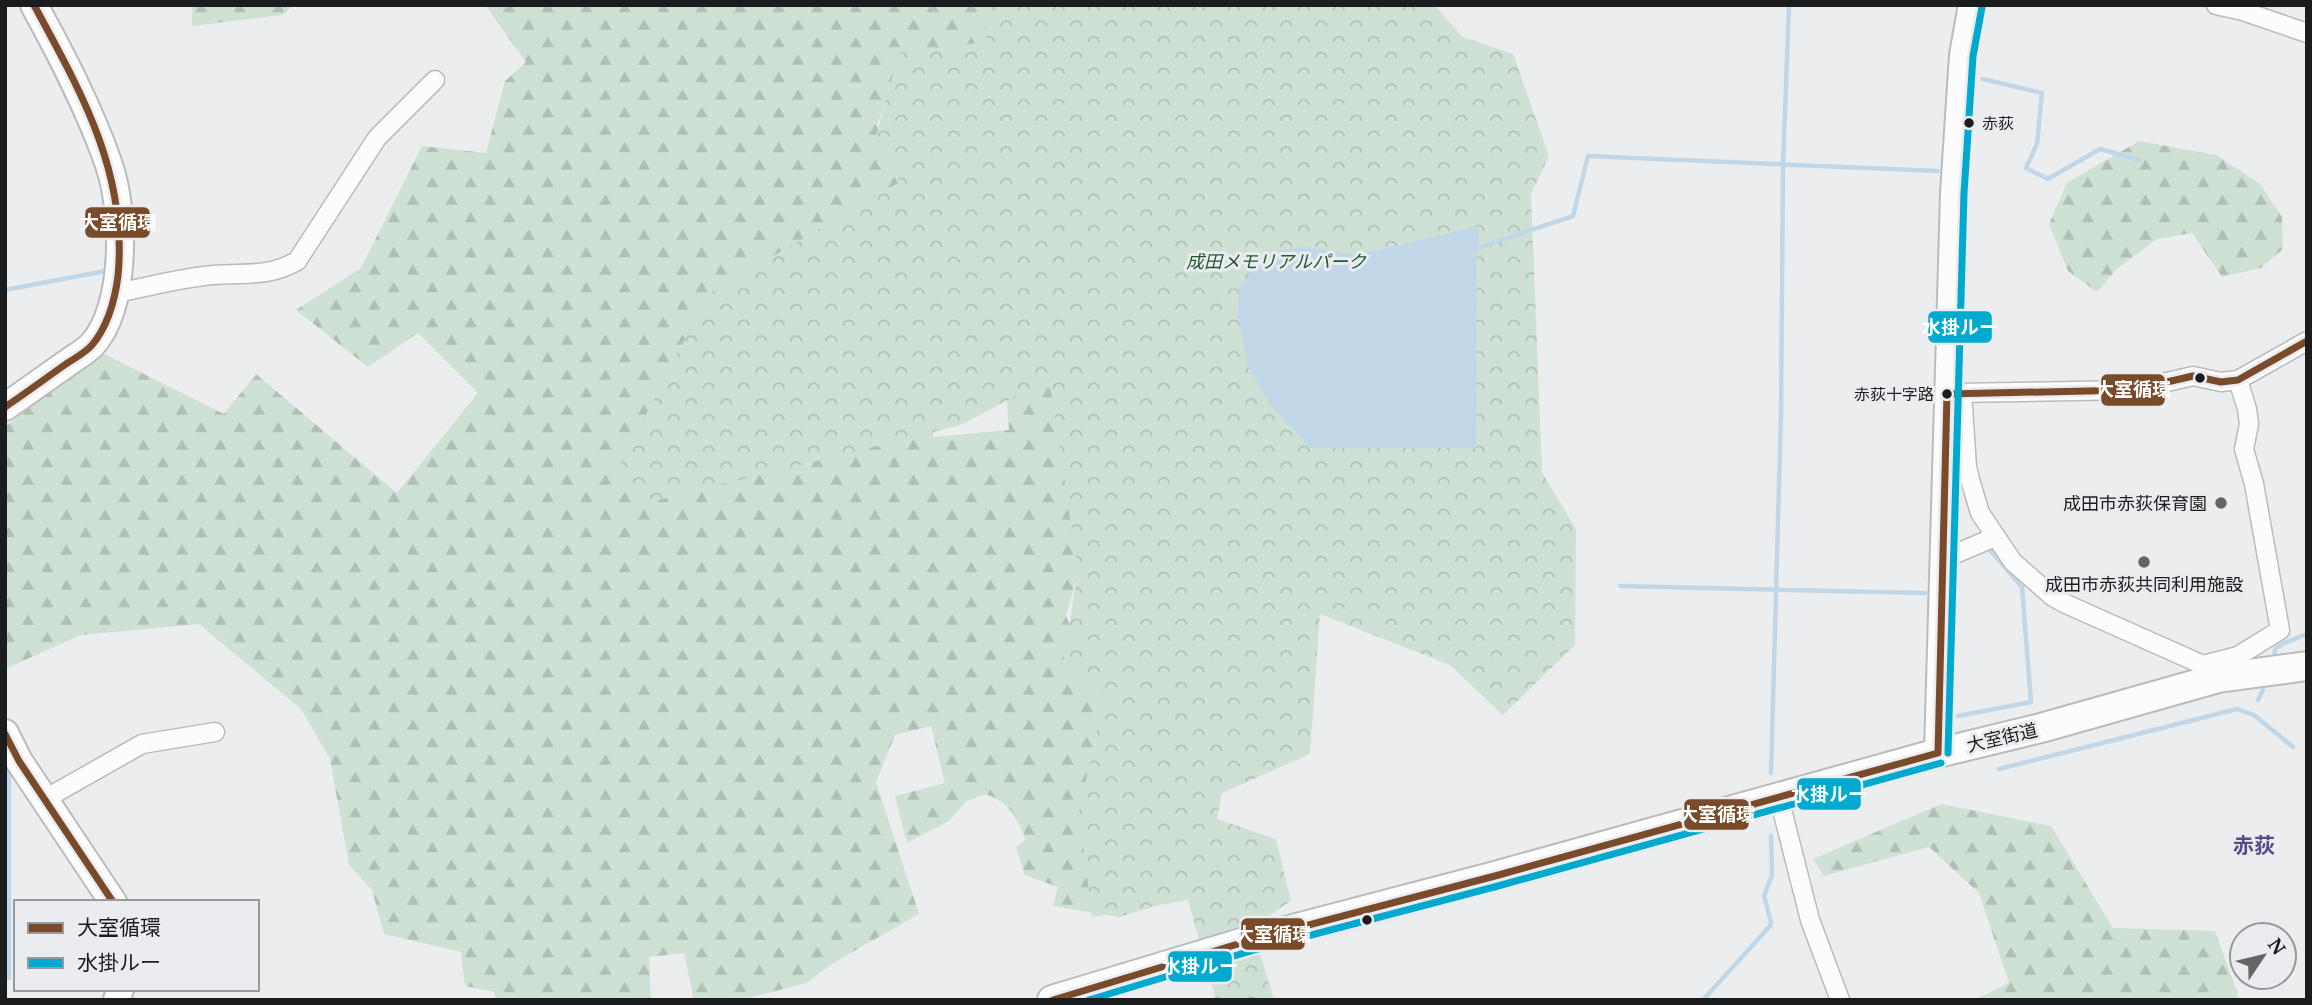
<svg xmlns="http://www.w3.org/2000/svg" width="2312" height="1005" viewBox="0 0 2312 1005" font-family="'Noto Serif','Noto Sans JP',serif">
	<defs>
		<pattern id="forest-firs" width="22" height="20" patternUnits="userSpaceOnUse" patternTransform="scale(1.75)"><rect width="22" height="20" fill="#cfe0d5"/><path d="M5 1l3.5 6h-7zM16 11l3.5 6h-7z" fill="#b1c0b6"/></pattern>
		<pattern id="park-crowns" width="20" height="18" patternUnits="userSpaceOnUse" patternTransform="scale(1.75)"><rect width="20" height="18" fill="#cfe0d5"/><path d="M2 6a3 3 0 1 1 6 0M12 15a3 3 0 1 1 6 0" fill="none" stroke="#b1c0b6"/></pattern>
	</defs>
	<rect width="100%" height="100%" fill="#ecedef"/>
	<!-- forest -->
	<path fill="url(#forest-firs)" d="M192,5H294L282,15L192,26Z
		M485,5H1022L1029,145L885,104L877,125L887,140L932,167L941,330L933,437L1009,430L996,273L1054,269L1089,562L1075,583L1066,616L1085,659L1106,677L1186,897L1119,917L1053,906L1058,887L1025,875L1016,847L1026,840C1016,816 1011,804 986,794L967,801L949,821L907,843L895,796L945,783L931,726L895,735L876,782L919,914L835,962L806,983L741,1000H694L684,953L649,957L651,1000H496L494,992L465,986L461,952L384,934L372,890L349,865L330,759L301,709L199,624L81,635L5,669V427L98,351L224,414L256,374L397,493L478,393L418,333L368,367L296,310L361,268L422,146L486,153L505,81L526,62Z
		M2139,141L2216,155L2260,184L2282,217L2283,249L2261,268L2222,277L2192,233L2157,239L2117,269L2097,292L2068,271L2049,224L2067,183Z
		M1941,804L2051,826L2113,928L2215,931L2240,1000H1974L2009,983L1979,893L1929,847L1824,876L1813,859Z"/>
	<!-- park -->
	<path fill="url(#park-crowns)" d="M986,5H1434L1463,37L1513,54L1549,156L1531,194L1542,472L1576,529L1575,645L1503,715L1450,665L1320,614L1310,754L1222,793L1217,819L1276,839L1291,901L1252,927L1274,1000H1216L1188,900L1092,917L1079,811L1105,697L1063,662L1078,571L1049,378L961,425L635,506L617,471L708,294L900,182L875,140L899,53L986,42Z"/>
	<!-- water -->
	<path fill="#c1d7e7" d="M1480,226L1477,248L1476,448H1310L1270,404L1249,368L1238,318L1239,289L1256,264L1275,251L1306,247L1357,255Z"/>
	<g fill="none" stroke-linecap="round" stroke-linejoin="round">
		<!-- stream -->
		<path stroke="#c1d7e7" stroke-width="4.5" d="M1983,79L2042,93L2037,144L2026,168L2048,179L2100,149L2139,160
			M1477,248L1573,216L1588,156L1938,171
			M5,290L105,271
			M1620,586L1925,593
			M2274,659L2275,649L2284,643L2307,634
			M2258,700L2263,690
			M1958,716L2031,702L2022,587L1990,550
			M9,765V978
			M1999,769L2237,709L2254,715L2293,747
			M1771,773L1781,414L1783,166L1789,5
			M1703,1000L1770,926L1771,922L1764,896L1772,875L1771,836"/>
		<!-- street casing -->
		<g stroke="#babbbc" stroke-width="21">
			<path id="street" d="M2216,5L2243,11L2307,33
				M116,293C148,287 180,278 213,275C245,272 267,278 297,261L377,138L435,80
				M1952,393L2132,390L2193,376L2221,382L2238,380L2307,341
				M1962,393L1967,467L1971,483L1980,513L2013,562L2053,597L2066,604L2203,665L2218,678
				M1943,559L1995,537
				M2203,665L2238,656L2280,630L2254,484L2244,449L2249,424L2247,409L2238,380
				M1779,798L1810,920L1840,1000
				M45,799L142,744L215,732"/>
		</g>
		<!-- secondary casing -->
		<g stroke="#babbbc" stroke-width="30">
			<path id="secondary" d="M5,407C25,393 46,378 66,364C74,358 85,352 92,345C127,306 125,212 109,165C90,110 62,56 34,5
				M5,733L19,761L113,902
				M1938,753L1954,193L1963,55L1972,5
				M117,1000L120,989"/>
		</g>
		<!-- primary casing -->
		<g stroke="#babbbc" stroke-width="32">
			<path id="primary" d="M1052,1000L1251,940L1495,876L1938,753L2041,728L2218,678L2307,666"/>
		</g>
		<!-- street -->
		<use href="#street" stroke="#fcfcfd" stroke-width="18"/>
		<!-- secondary -->
		<use href="#secondary" stroke="#fcfcfd" stroke-width="26"/>
		<!-- primary -->
		<use href="#primary" stroke="#fcfcfd" stroke-width="28"/>
		<!-- bus-1 casing -->
		<g stroke="#ebecf0" stroke-width="12">
			<path id="bus-1" d="M1947,394L2132,390L2193,376L2221,382L2238,380L2307,341
				M5,407C26,393 46,378 66,364C75,358 85,353 92,345C108,326 115,299 118,276C128,173 81,92 34,5
				M5,734L19,761L113,902
				M1938,753L1947,394
				M1053,1000L1251,940L1495,876L1938,753"/>
		</g>
		<!-- bus-2 casing -->
		<g stroke="#ebecf0" stroke-width="12">
			<path id="bus-2" d="M1948,753L1964,193L1973,56L1982,7
				M1089,1000L1254,950L1498,886L1941,763"/>
		</g>
		<!-- bus-1 -->
		<use href="#bus-1" stroke="#7a4b2a" stroke-width="7"/>
		<!-- bus-2 -->
		<use href="#bus-2" stroke="#00a9ce" stroke-width="7"/>
	</g>
	<!-- markers -->
	<g fill="#1b1c1d" stroke="#ebecf0" stroke-width="2.5">
		<circle cx="1969" cy="123" r="6"/>
		<circle cx="2200" cy="378" r="6"/>
		<circle cx="1947" cy="394" r="6"/>
		<circle cx="1367" cy="920" r="6"/>
	</g>
	<g fill="#646566" stroke="#ebecf0" stroke-width="2.5">
		<circle cx="2221" cy="503" r="7"/>
		<circle cx="2144" cy="562" r="7"/>
	</g>
	<g text-anchor="middle" dominant-baseline="central" stroke-width="6" stroke-linejoin="round" paint-order="stroke">
		<!-- bus labels -->
		<g font-size="16" fill="#1b1c1d" stroke="#ebecf0" text-anchor="start">
			<text x="1982" y="123">赤荻</text>
			<text x="1934" y="394" text-anchor="end">赤荻十字路</text>
		</g>
		<!-- park labels -->
		<g font-size="18" font-style="italic" fill="#245636" stroke="#ebecf0">
			<text x="1276" y="261">成田メモリアルパーク</text>
		</g>
		<!-- poi labels -->
		<g font-size="18" fill="#1b1c1d" stroke="#ebecf0" text-anchor="end">
			<text x="2207" y="503">成田市赤荻保育園</text>
			<text x="2144" y="584" text-anchor="middle">成田市赤荻共同利用施設</text>
		</g>
		<!-- street labels -->
		<g font-size="18" fill="#1b1c1d" stroke="#ebecf0">
			<text transform="translate(2002 737) rotate(-13)">大室街道</text>
		</g>
		<!-- quarter labels -->
		<g font-size="21" font-weight="bold" fill="#564d8b" stroke="#ebecf0">
			<text x="2254" y="845">赤荻</text>
		</g>
	</g>
	<g stroke="#ebecf0" stroke-width="2.5">
		<rect x="84" y="206" width="67" height="33" rx="7" fill="#7a4b2a"/>
		<rect x="1927" y="310" width="66" height="34" rx="7" fill="#00a9ce"/>
		<rect x="2100" y="373" width="66" height="34" rx="7" fill="#7a4b2a"/>
		<rect x="1796" y="777" width="66" height="34" rx="7" fill="#00a9ce"/>
		<rect x="1683" y="798" width="67" height="33" rx="7" fill="#7a4b2a"/>
		<rect x="1240" y="917" width="66" height="34" rx="7" fill="#7a4b2a"/>
		<rect x="1167" y="950" width="66" height="33" rx="7" fill="#00a9ce"/>
	</g>
	<g font-size="19" text-anchor="middle" font-weight="bold" fill="#fff">
		<text x="118" y="229">大室循環</text>
		<text x="1960" y="334">水掛ルー</text>
		<text x="2133" y="396">大室循環</text>
		<text x="1829" y="801">水掛ルー</text>
		<text x="1717" y="821">大室循環</text>
		<text x="1273" y="941">大室循環</text>
		<text x="1200" y="973">水掛ルー</text>
	</g>
	<!-- border -->
	<rect width="2312" height="1005" fill="none" stroke="#1b1c1d" stroke-width="14"/>
	<!-- legend -->
	<rect x="14" y="900" width="245" height="91" fill="#ebecf0" stroke="#98999c" stroke-width="2"/>
	<rect x="28" y="923" width="35" height="10" fill="#7a4b2a" stroke="#98999c" stroke-width="2"/>
	<text x="77" y="935" font-size="21" fill="#1b1c1d">大室循環</text>
	<rect x="28" y="958" width="35" height="10" fill="#00a9ce" stroke="#98999c" stroke-width="2"/>
	<text x="77" y="970" font-size="21" fill="#1b1c1d">水掛ルー</text>
	<!-- north arrow -->
	<g transform="translate(2263 956) rotate(55)"><circle r="33" fill="#ebecf0" stroke="#98999c" stroke-width="2"/>
	<path d="M0-5L12 26L0 18L-12 26Z" fill="#646566"/>
	<text y="-10" font-size="19" font-weight="bold" text-anchor="middle" fill="#1b1c1d">N</text>
	</g>
</svg>
